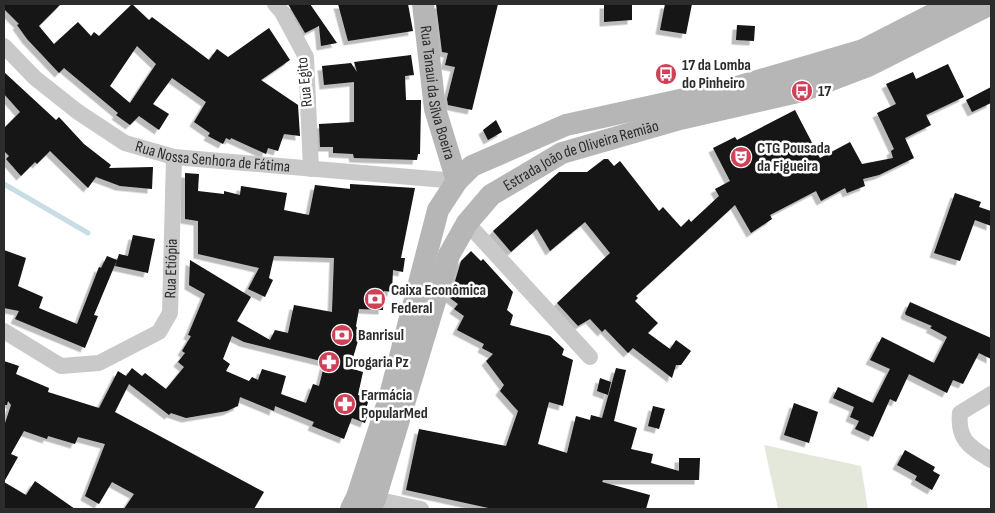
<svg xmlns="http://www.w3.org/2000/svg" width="995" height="513" viewBox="0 0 995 513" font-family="'Sofia Sans Condensed',sans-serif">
	<defs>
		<filter id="shadow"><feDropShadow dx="-4.5" dy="4.5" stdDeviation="0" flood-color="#0004"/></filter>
	</defs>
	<rect width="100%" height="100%" fill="#fff"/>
	<!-- green -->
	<path fill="#e3e8da" d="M764,445L861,466L868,509H778Z"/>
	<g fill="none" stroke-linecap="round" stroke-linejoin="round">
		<!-- stream -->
		<path stroke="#c8dde6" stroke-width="5" d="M4,184L88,233"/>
	</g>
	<!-- building -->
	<path fill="#131313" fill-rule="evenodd" filter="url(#shadow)" d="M4,4H61L39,26L54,44L78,22L91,36L94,32L99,36L132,4L149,20L152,17L209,60L217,49L228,57L269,28L290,60L261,80L298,105L300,136L284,134L278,151L268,148L266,154L231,138L230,140L226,138L223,144L208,136L210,133L194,122L206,102L172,78L153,104L169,114L159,130L139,116L130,125L116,115L118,113L64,68L59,73L27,39L17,25L19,24L4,9ZM137,46L156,64L130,103L110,86Z
		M288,4H310L337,43L321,46L319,26L305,33Z
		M338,4H408L413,31L348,41Z
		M436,4H498L472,110L448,105L447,99L455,67L445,65L448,53L442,52Z
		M604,4H632V20L604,22Z
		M665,4H692L686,34L660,30Z
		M737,25L755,26L754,41L736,40Z
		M411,55L414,75L405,76L406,100H421V104L420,154H418L417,160L354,158L353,154L333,153V147H320L319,124L354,122V82L324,85L322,66L351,63L357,72L354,62Z
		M948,64L964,97L926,115L931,125L905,138L914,158L879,175L863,179L865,186L847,193L845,188L821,201L816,191L770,215L772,219L751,233L735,205L636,296L638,298L635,301L658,323L648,333L670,349L676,340L691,351L681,365H676L672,378L633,348L628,353L605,329L602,332L590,319L578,326L557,303L610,253L585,222L550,251L537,229L511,252L493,231L559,172H587L604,159H608L614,166L620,161L659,211L663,207L681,227L689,219L691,222L719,196L715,189L730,181L713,148L735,137L737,140L795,110L820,158L850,142L862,164L893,158L891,151L894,149L877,113L896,104L886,84L913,72L916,79Z
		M4,72L56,120L59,117L84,144L111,165L109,168L153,167L152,189L120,186L96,177L88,188L50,151L37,164L35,162L21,176L6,159L9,156L4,151V128L20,112L4,94Z
		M991,87V103L972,112L966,100Z
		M496,120L502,132L488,140L483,130Z
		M185,173L199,174L198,191L224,194V191L240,195L241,186L287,193L284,210L309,215L315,185L350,189V184L415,188L401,258H405L403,272L393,270L392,292L384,291L383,310L359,309L356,326L360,334L350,368L363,372L358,395L369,398L366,410L369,411L365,423L352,418L344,439L312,426L314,422L275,406L274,411L240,397L238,406L227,411L186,418L171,413L169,415L129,384L115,412L264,492L254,509H124L134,494L112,482L99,504L85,496L105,444L78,437L75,444L48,436L47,439L24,431L11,454L18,457L4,482L26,495L35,481L75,509H4V426L11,405L8,401L7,405H4V361L19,366L16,374L49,388L48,392L99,408L118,371L126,376L132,368L142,376L145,373L166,389L184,367L178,362L185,353L182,351L191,336L188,335L205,294L189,285L190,260L251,297L237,321L270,340L275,330L288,333L294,305L332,312L334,258L274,256L269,278L273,280L265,297L248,289L259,268L198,254V221L185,219ZM232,336L244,342L325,362L319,386L313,384L306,403L281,394L286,376L262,369L258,380L252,377L249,381L226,371L230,364L223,359Z
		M955,193L981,202L979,207L991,211V226L975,220L960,261L934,253Z
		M133,235L155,239L148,273L115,266L119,254L128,256Z
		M4,250L26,258L18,286L43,297L39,308L77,324L99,267L101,268L107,256L117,260L94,315L98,316L85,348L15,319L19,311L4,308Z
		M471,251L481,261L483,259L513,292L507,310L513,315L510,325L550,336L564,349L562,355L573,360L563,406L549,402L538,444L567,453L576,416L590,420L591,415L602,418L616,368L626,370L614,421L637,428L631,449L653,454L651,463L679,471V458H700L699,480H603L602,482L650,495L646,509H493L406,490L419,429L506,446L518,411L500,391L504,385L486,361L493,354L482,348L484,344L457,330L464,316L454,309L458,304L450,298L461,261Z
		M910,302L991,338V359L979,353L963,384L953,380L947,393L909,374L896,402L890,399L873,437L855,429L859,421L850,417L854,407L833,398L838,387L873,403L890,369L870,360L882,337L934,363L947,337L930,328L932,326L906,315L905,313Z
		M600,378L611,382L608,395L597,391Z
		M794,403L818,412L809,443L784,435Z
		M653,406L665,409L659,429L648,426Z
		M905,450L935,467L933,471L940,475L932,490L915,480L917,476L897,465Z"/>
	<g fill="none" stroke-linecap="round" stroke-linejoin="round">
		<!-- street -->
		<g stroke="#c9c9c9" stroke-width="16">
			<path d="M275,4L282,12L306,57L311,169"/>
			<path id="s1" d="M4,46L35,78L78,112L125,143L174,157L457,181"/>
			<path d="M467,223L590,357"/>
			<path id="s2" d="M4,331L61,366L99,363L159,332L170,313L174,157"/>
			<path d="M991,394L960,413C957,440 970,447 991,460"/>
			<path d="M375,499L421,509"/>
		</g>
		<!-- secondary -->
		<g stroke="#b6b6b6" stroke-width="22">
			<path id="s3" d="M423,4L435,109L457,181"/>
			<path d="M351,509L357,497L389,399L438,210L457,181L472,166L566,125L730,89L863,50L953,4"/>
			<path id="s4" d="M370,509L375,499L449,255L467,223L491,195L562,153L680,119L802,91L868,66L991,4"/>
		</g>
	</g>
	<!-- icons -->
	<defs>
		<g id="bus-disc" transform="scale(1.125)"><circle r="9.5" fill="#cf4157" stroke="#fff"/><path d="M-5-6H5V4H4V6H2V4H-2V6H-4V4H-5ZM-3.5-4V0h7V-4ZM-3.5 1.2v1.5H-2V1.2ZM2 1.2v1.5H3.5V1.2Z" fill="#fff"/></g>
		<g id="theatre-disc" transform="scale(1.125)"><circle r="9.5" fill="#cf4157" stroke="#fff"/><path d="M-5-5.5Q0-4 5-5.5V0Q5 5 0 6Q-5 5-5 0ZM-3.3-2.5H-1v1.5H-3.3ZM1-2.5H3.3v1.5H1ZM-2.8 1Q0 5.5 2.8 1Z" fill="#fff"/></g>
		<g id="bank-disc" transform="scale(1.125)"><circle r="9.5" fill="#cf4157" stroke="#fff"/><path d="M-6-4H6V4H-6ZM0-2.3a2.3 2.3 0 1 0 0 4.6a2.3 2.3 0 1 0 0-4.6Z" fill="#fff"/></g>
		<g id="pharmacy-disc" transform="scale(1.125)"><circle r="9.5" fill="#cf4157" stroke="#fff"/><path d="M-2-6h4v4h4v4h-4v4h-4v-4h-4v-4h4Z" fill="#fff"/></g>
	</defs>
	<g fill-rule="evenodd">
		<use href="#bus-disc" x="666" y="74"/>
		<use href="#bus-disc" x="802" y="91"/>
		<use href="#theatre-disc" x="741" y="157"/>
		<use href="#bank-disc" x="375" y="299"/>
		<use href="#bank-disc" x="342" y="335"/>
		<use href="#pharmacy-disc" x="329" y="362"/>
		<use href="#pharmacy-disc" x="345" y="404"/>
	</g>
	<g text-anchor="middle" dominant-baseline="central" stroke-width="5" stroke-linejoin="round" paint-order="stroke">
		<!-- poi labels -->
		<g font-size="16" font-weight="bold" fill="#2c2c2c" stroke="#fff" text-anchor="start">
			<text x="682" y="65">17 da Lomba<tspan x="682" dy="18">do Pinheiro</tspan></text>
			<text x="818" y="91">17</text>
			<text x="757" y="148">CTG Pousada<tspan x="757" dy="18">da Figueira</tspan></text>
			<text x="391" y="290">Caixa Econômica<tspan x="391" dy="18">Federal</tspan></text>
			<text x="358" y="335">Banrisul</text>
			<text x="345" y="362">Drogaria Pz</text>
			<text x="361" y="395">Farmácia<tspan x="361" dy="18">PopularMed</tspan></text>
		</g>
		<!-- street labels -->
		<g font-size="16" fill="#2c2c2c" stroke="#fff">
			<text transform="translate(305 82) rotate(-96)">Rua Egito</text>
			<text stroke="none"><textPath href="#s3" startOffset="90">Rua Tanaui da Silva Boeira</textPath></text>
			<text stroke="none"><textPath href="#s1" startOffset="245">Rua Nossa Senhora de Fátima</textPath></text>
			<text stroke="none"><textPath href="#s4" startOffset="439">Estrada João de Oliveira Remião</textPath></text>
			<text stroke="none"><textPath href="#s2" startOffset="239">Rua Etiópia</textPath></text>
		</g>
	</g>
	<!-- border -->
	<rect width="995" height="513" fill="none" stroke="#2c2c2c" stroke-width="10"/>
</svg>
